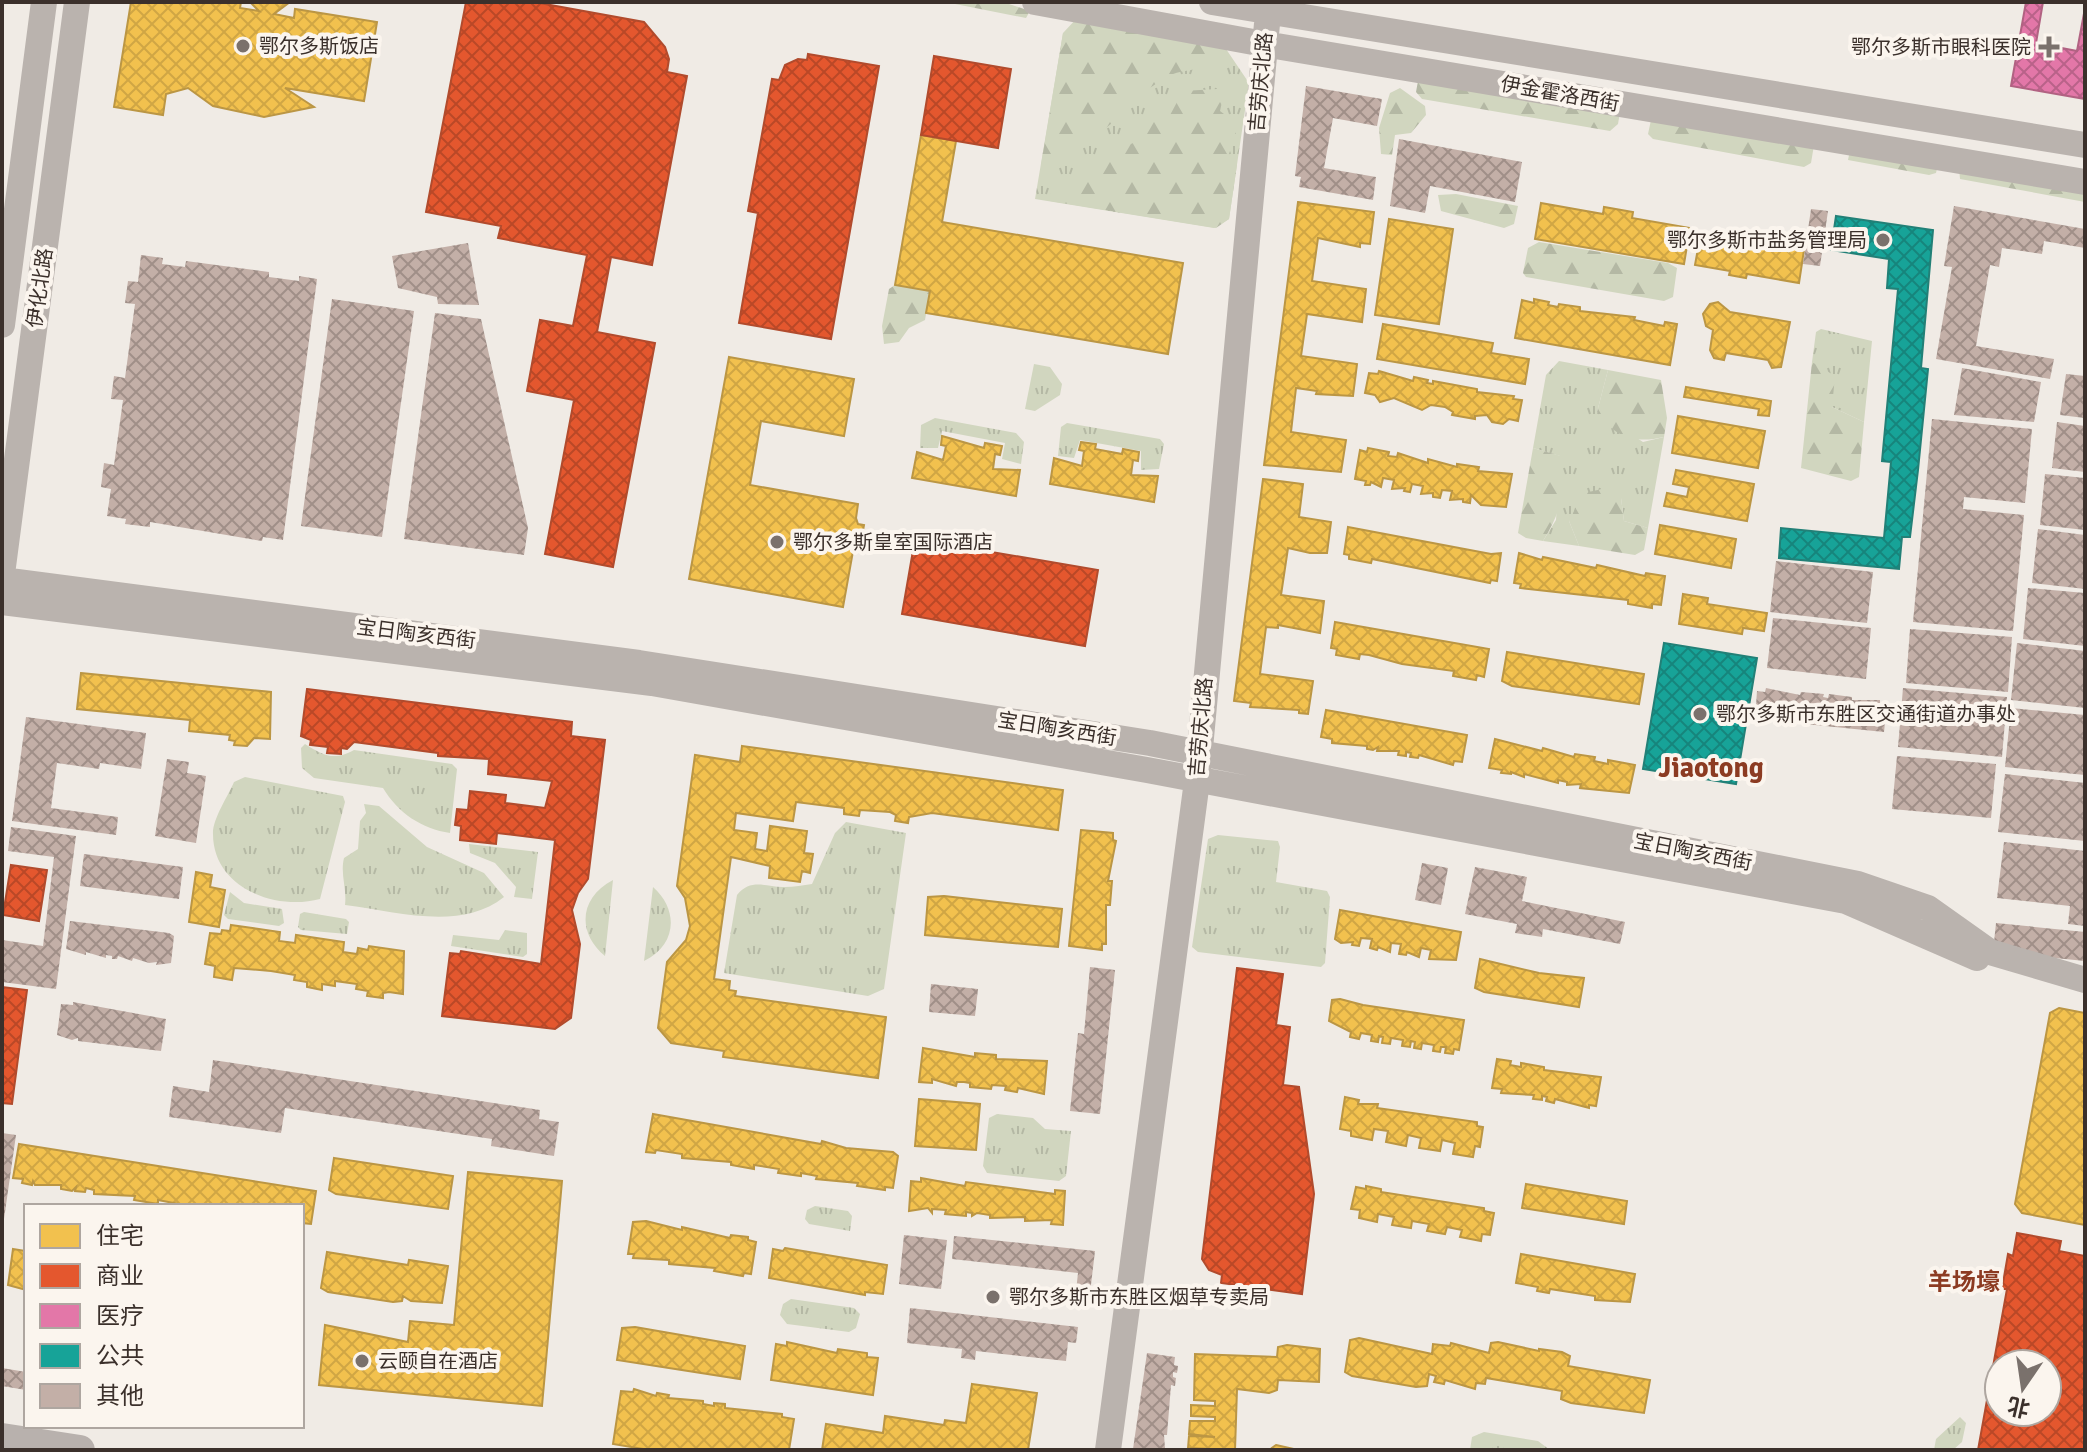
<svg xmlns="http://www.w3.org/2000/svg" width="2087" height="1452" viewBox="0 0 2087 1452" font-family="Signika,'Noto Sans SC',sans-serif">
	<defs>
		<pattern id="grass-tufts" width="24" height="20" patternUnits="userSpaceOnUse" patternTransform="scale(2)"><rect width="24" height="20" fill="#d1d6bf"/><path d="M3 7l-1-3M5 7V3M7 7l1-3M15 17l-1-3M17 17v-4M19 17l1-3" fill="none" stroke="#b4b8a4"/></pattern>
		<pattern id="forest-firs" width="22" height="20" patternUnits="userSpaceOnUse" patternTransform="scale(2)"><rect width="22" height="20" fill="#d1d6bf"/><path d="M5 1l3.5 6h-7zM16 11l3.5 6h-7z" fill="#b4b8a4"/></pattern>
		<pattern id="homes-cross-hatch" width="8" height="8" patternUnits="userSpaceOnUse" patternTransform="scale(2)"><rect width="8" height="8" fill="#f2c14e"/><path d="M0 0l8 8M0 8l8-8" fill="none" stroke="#d0a644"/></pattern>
		<pattern id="shops-cross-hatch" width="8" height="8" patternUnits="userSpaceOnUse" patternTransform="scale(2)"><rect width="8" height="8" fill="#e4572e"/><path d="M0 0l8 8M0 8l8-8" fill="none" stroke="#ba4827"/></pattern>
		<pattern id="health-cross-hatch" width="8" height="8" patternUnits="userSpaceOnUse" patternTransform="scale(2)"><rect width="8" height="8" fill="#e377a8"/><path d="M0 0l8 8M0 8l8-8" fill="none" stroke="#b96289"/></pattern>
		<pattern id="public-cross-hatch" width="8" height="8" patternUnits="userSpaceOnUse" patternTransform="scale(2)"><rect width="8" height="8" fill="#17a398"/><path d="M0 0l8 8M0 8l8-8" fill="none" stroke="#16857c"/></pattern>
		<pattern id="building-cross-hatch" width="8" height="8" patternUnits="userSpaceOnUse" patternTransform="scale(2)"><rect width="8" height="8" fill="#c3afa7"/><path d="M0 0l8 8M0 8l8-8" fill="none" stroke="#a08f88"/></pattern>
	</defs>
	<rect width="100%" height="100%" fill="#f0ebe5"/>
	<!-- grass -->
	<path fill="url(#grass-tufts)" d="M1063,33L1224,46L1249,83L1229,219L1214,228L1035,199Z
		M1821,329L1872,341L1864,422L1832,407L1812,362L1816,332Z
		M1559,361L1608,370L1597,412L1643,442L1664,437L1648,528L1624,521L1621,498L1569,521L1579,546L1543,541L1556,520L1560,456L1533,448L1546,375Z
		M1034,364L1050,367L1062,384L1060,395L1035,411L1025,409Z
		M935,418L1016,433L1024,442L1021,464L1002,459L1005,443L942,431L938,448H920L921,425Z
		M1067,423L1160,439L1164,444L1159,469L1141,470V451L1080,440L1074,458L1058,456L1061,427Z
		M305,744C324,756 334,761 354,750L452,764L457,769L450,833C422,829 398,813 383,788L314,778L302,768L301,748Z
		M245,777L343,796L345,802L320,899C276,911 213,888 213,834C212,820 228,796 234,782Z
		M364,804L379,806L427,847L484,873L504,897C460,932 396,911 345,905C347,888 340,874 344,858L358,849L360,821L366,813Z
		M846,822L906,833L884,989L868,996L724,973L737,895C752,877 767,888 785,887C794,887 803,885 812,884L835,833Z
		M1218,835L1278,841L1280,847L1276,882L1327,891L1330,897L1325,963L1321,967L1198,952L1192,947L1208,839Z
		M469,844L538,852L532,899L514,897L516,887L495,863L470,853Z
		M613,880L605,956C576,932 580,897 613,880Z
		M653,887C679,910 677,945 644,961Z
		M230,892L244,903L282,909L284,923L279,926L228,919L224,915Z
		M304,912L346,919L349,922L347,934L301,930L298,927L300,914Z
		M505,930L527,933V954L523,957L451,946L453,935L499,940Z
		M997,1114L1033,1118L1045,1129L1071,1131L1066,1176L1059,1181L987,1173L983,1166L989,1118Z
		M815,1206L848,1211L852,1216L850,1231L809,1224L805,1219L807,1210Z
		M791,1299L854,1308L860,1314L856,1328L849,1332L787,1324L780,1315L783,1304Z
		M1960,1417L1966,1423L1962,1442L1953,1450H1934L1936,1439Z
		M1484,1432L1538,1441L1550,1450H1470L1472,1437Z"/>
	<!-- forest -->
	<path fill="url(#forest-firs)" d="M945,2H1003L1030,11L1026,18Z
		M1078,17L1224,46C1213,76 1192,65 1168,76C1160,80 1151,88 1142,93C1131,98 1125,112 1116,120C1102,131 1058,166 1041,165L1063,33Z
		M1418,81L1620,112L1618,124L1610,131L1422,99L1416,92Z
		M1400,88L1425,106L1426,115L1411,133L1395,135L1392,155L1381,154L1379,128L1390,93Z
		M1217,89L1223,97L1220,111L1232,120L1236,133L1229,154L1237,165L1229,219L1216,228L1050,201L1051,193L1104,156L1133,143L1145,121L1169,117L1183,91Z
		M1651,120L1814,145L1811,163L1804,167L1653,139L1648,134Z
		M1850,150L1938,164L1936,173L1929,175L1848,160Z
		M1959,168L2085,186V202L1960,179Z
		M1456,194L1518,206L1514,224L1504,228L1441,211L1438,195Z
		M1539,242L1668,263L1677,268L1673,297L1664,301L1526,277L1523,273L1528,248Z
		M895,285L930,291L925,320L909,328L899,342L884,344L882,326L889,289Z
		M1812,362L1835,376L1832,407L1864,422L1859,477L1851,481L1801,468Z
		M1608,370L1661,380L1667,418L1664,437C1635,444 1614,437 1597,412Z
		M1533,448L1561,456C1568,488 1560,514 1543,541L1526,538L1518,533Z
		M1607,488L1621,498L1624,521L1648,528L1644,550L1635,555L1579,546L1569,521L1584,493Z"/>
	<!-- homes -->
	<path fill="url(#homes-cross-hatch)" stroke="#bb9644" stroke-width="2" d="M131,2H241L240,8L259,11L250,2H290L274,14L294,18L295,9L377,22L364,101L285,88L314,107L264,117L213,106L188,88L166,94L163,115L114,107Z
		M921,135L956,141L942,222L1183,263L1168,354L926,313L930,291L895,285Z
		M1298,202L1374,212L1370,244L1360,243V247L1318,238L1312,281L1366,289L1362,322L1307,314L1301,356L1357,364L1353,396L1316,394L1317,391L1296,388L1291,432L1346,440L1341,472L1264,465Z
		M1541,203L1603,214L1604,207L1633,212L1632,218L1690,228L1684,264L1535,239Z
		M1389,219L1453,229L1439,324L1375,315Z
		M1701,232L1804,250L1799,283L1747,274L1746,278L1729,275L1730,271L1695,265Z
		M1534,299L1549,302L1548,305L1558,307L1559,304L1580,307V311L1635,317L1634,320L1664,326L1665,322L1677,324L1670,365L1515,338L1522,300L1534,303Z
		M1718,302L1730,312L1790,322L1781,367L1772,368L1768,360L1726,353L1724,360L1714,358L1710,350L1713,330L1706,326L1703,314L1710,304Z
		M1383,324L1493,343L1491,353L1529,359L1525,384L1377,359Z
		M729,357L854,379L844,436L761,421L750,485L858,504L856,518L858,524L864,525L861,541L855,540L843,607L689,579Z
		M1379,371L1413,381L1414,377L1428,380L1427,383L1433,384V381L1477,389V392L1514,396L1513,399L1522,400L1518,421L1509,419L1503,424L1492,422L1487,415L1475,416V419L1452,415L1453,412L1445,407L1431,405L1422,410L1394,398L1380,402L1375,395L1365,393L1369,373L1378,374Z
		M1686,387L1771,401L1769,416L1758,415L1759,409L1684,397Z
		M1678,416L1765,431L1758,468L1672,453Z
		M942,436L984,448L985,443L1002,446L1000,455L995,454L993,469L1020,470L1016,496L912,478L917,452L943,460L946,446L941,445Z
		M1081,442L1096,444L1095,449L1122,454L1123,449L1139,452L1138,461L1133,460L1131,475L1158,476L1154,502L1050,484L1054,458L1082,466L1084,451L1079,450Z
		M1368,448L1389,452L1388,456L1397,457L1398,453L1428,463V459L1457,467V464L1479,467L1478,471L1512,474L1506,507L1481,505L1471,495L1470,503L1463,502V499L1450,500L1452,491L1442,490L1440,498L1433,497V493L1421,494L1423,486L1412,484L1410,492L1404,491L1405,488L1392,489L1394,480L1383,478L1381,487L1371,482L1370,485H1365L1366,481L1355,479L1360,450L1367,452Z
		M1676,470L1754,484L1747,521L1664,506L1667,493L1687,497L1689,487L1673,484Z
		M1263,479L1303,484L1299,517L1331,522L1327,553H1310L1288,548L1281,595L1324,601L1320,633L1278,625V628L1266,627L1260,674L1313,681L1308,714L1299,713V710L1250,707L1251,703L1234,701Z
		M1660,525L1736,539L1731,568L1655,554Z
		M1348,527L1491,554L1501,553L1497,581L1491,580L1490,583L1372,559L1371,563L1349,559V555L1344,554Z
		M1519,553L1542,560L1543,557L1596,568L1597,565L1645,576L1646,573L1665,576L1661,605L1652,604V608L1628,604V600L1520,588L1521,584L1514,583Z
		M1683,594L1708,598L1707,604L1767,613L1764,631L1743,628L1742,634L1679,624Z
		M1335,622L1489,649L1484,677L1477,675L1476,680L1453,676L1454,671L1402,664L1369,655L1360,654L1359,659L1336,655L1337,649L1331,648Z
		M1507,652L1644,674L1639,704L1512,686L1502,681Z
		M81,673L271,692L270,739L254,738L247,746L234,745L235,741L229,740L230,735L189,731L190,720L77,709Z
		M1326,710L1467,735L1462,762L1454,761L1453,765L1419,755L1418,758L1410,757L1411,753L1406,752V756L1398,755L1399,751H1377L1378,747L1373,750L1367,749V746L1332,743V739L1321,737Z
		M1495,739L1542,751L1543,748L1574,757L1575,754L1595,757L1594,761L1608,764V760L1635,765L1629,793L1580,788L1581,784L1567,785V782L1558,780V783L1524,774V777L1511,772V774L1501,773L1502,770L1489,768Z
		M742,746L1063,790L1058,830L932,813L909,817L908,823L895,821L896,815L890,812L860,810L859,816L844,814V808L796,802L793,821L736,813L734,830L757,833L755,849L767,851L770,826L807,831L804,853L813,854L810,873L802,871L800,882L769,878L770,866L731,857L714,979L730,981L729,990L736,991L735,996L886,1017L878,1078L723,1057L724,1051L671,1043L658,1028L667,962L686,940L690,926L685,898L677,886L695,755L740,762Z
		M1081,830L1113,833V840L1116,841L1108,881H1112L1110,905H1106V944H1102V950L1069,946Z
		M196,872L212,875L210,887L225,890L219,927L189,922Z
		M944,896L1062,909L1058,947L925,935L928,897Z
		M1340,910L1461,932L1456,960L1429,959L1431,950L1421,948L1419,957L1407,952L1406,955L1399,954L1401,944L1391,943L1390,952L1378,947L1377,950L1370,948L1372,939L1361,938L1359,946L1352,945L1353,942L1341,943L1335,939Z
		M231,925L280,932L279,941L295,943L296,935L344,942L343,952L357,954L358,948L368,950L369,946L404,951L403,994L389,992L383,993V998L367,996L368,991L356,989L357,984L335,981V986L322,984V990L307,987V982L294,980L295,975L271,971L234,968L232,980L214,977L215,966L205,964L210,933L221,934L222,930L230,931Z
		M1480,959L1539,973L1584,978L1579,1007L1484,992L1475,988Z
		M1340,999L1363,1005L1464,1020L1459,1050L1454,1049L1453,1054L1445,1053L1446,1047H1441L1440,1052L1433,1051L1434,1045L1422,1043L1421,1049L1414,1048L1415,1042L1411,1041L1410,1047L1402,1046L1403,1040L1391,1038L1390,1044L1382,1043L1383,1037L1379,1036L1378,1042L1371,1041L1372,1035L1361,1033L1359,1039L1350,1037L1351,1032L1329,1021L1332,1000Z
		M2059,1008L2085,1013V1225L2022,1213L2015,1204L2050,1013Z
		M923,1048L975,1057V1053L996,1055V1059L1047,1061L1044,1094L1018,1088L1017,1092L1005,1090L1006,1086L992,1085L991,1089L970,1087V1083L964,1082H957L956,1086L932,1079V1083L919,1082Z
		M1497,1059L1511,1061L1510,1065L1521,1067V1063L1544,1067V1070L1601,1077L1596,1106L1589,1105V1108L1555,1099L1554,1103L1546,1101L1547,1097L1542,1096V1100L1533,1099L1534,1095L1501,1093L1502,1089L1492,1088Z
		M1345,1097L1359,1100L1358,1104H1378L1377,1108L1477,1122V1126L1483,1127L1480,1147L1475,1146L1473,1157L1453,1154L1455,1143L1442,1140L1440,1151L1419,1148L1421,1138L1408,1135L1406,1146L1386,1142L1388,1131L1374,1129L1372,1140L1351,1136V1131L1340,1129Z
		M919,1099L980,1104L976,1150L915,1146Z
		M653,1114L821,1144L822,1141L846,1148L893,1152L898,1156L893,1188L885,1187V1190L857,1186L858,1183L816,1179L817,1176L801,1173V1176L778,1173L779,1169L754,1165V1169L731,1165V1162L682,1158V1154L656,1150L655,1153L646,1152Z
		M19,1144L316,1191L311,1224L302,1223V1206H189L158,1200V1204L134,1200L135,1196L94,1194V1190L86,1188L85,1192L75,1191L76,1187L72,1191L61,1189V1185H35L33,1181L32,1185L22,1183L23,1179L13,1178Z
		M334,1158L453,1176L448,1209L336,1194L329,1190Z
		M468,1172L562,1181L542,1406L319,1385L325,1325L408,1342L410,1321L454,1325Z
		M921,1178L965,1186L966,1182L1055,1194V1190L1065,1191L1063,1225L1051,1224L1052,1220L1025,1221V1217L990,1218V1215L977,1213L972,1216V1213L966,1212V1216L945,1214L946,1210L932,1209V1213L928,1208L909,1211L911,1181L921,1182Z
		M1526,1184L1627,1201L1624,1224L1522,1208Z
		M1366,1186L1381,1189V1192L1484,1208V1211L1494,1213L1490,1235L1482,1234L1481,1241L1460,1237L1462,1230L1447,1227L1445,1234L1427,1231L1429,1224L1412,1221L1411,1228L1392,1225L1394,1217L1378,1214L1377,1222L1359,1218L1360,1210L1351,1209L1356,1187L1366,1189Z
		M646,1221L682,1230V1227L730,1238L731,1235L748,1237V1240L756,1242L751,1274L744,1273L743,1276L714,1271L715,1268L669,1264V1260L633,1258L634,1254H628L633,1222Z
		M785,1248L887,1265L883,1294L865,1292V1295L769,1278L773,1249L783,1251Z
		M13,1249L26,1251V1290L8,1285Z
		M327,1252L408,1265L409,1260L448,1266L442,1303L411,1301L403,1296L402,1301L393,1302L328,1292L321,1288Z
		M1521,1254L1635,1274L1630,1302L1595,1300V1296L1550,1289L1549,1293L1537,1291L1538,1287L1516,1283Z
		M635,1327L745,1346L740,1379L617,1360L622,1328Z
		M1359,1338L1432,1354L1433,1344L1450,1346L1451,1343L1489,1353L1491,1343L1498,1342L1539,1351V1349L1562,1352L1570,1356L1568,1366L1650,1380L1644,1413L1571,1403L1561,1399L1562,1391L1486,1378L1485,1384L1476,1383L1475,1389L1445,1380L1444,1384L1434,1382L1436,1376L1429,1374L1427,1386L1416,1387L1352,1376L1345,1372L1350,1340Z
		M787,1342L837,1353L838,1349L867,1353V1357L878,1358L873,1395L771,1380L776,1344L787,1346Z
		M1287,1345L1320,1349L1319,1382L1278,1380L1277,1390L1269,1393L1237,1389L1235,1450L1188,1448L1189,1436L1215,1437L1189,1434L1190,1421H1215V1417L1191,1416V1405L1215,1406V1401L1194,1400L1195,1354L1277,1357L1278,1347Z
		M972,1384L1037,1393L1028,1450H822L826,1424L883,1433L885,1416L944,1425L945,1420L966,1423Z
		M634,1389L656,1396L657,1393L669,1395L668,1398L703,1401V1404L714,1406V1403L725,1404V1408L782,1414V1417L794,1419L789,1450H649L613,1444L621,1391L633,1392Z
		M1276,1445L1294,1449V1450H1269Z"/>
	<!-- shops -->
	<path fill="url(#shops-cross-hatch)" stroke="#b14b2d" stroke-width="2" fill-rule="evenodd" d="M466,2H534L644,22L665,47L669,59L667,72L687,76L652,265L611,257L597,332L655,343L613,567L545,554L574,400L527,391L540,320L573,326L587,255L498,238L501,226L426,212Z
		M808,54L879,66L831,339L739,323L758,213L748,211L772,79L779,80L785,65L798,59L807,60Z
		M934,56L1011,69L998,148L921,135Z
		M915,539L1098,570L1085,646L902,614Z
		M307,689L572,722L571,736L605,740L588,879L578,893L572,910L580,944L571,1018L555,1029L442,1016L450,953L460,954L461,951L541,964L555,840L497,833L496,844L460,840L461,826L455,825L457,809L468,810L470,791L506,795L505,803L545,808L552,781L488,774L489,759L438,756V753L354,742L347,749L341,748V754L327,753L328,747L310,745L311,740L301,736Z
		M11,865L47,870L39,921L3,915Z
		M1237,968L1283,974L1276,1025L1290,1027L1283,1085L1299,1087L1314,1194L1302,1294L1221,1283L1222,1275L1209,1270L1202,1259Z
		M2,987L27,990L12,1104L2,1103Z
		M2017,1233L2061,1241L2059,1251L2085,1256V1450H1978L2007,1289H2002L2008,1254L2013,1256ZM1999,1364H2047V1412H1999Z"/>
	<!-- health -->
	<path fill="url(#health-cross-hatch)" stroke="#b16282" stroke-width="2" d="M2026,2H2043L2036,43L2077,51L2085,8V99L2011,86Z"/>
	<!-- public -->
	<path fill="url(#public-cross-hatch)" stroke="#228077" stroke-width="2" d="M1836,216L1933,230L1921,368L1928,369L1918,470L1910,537H1902L1899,569L1779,558L1781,528L1884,538L1891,462L1882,461L1898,289L1887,288L1889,259L1831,250Z
		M1664,643L1757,658L1736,784L1643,769Z"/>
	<!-- building -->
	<path fill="url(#building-cross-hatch)" d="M1306,86L1382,99L1377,126L1333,118L1324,168L1376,177L1373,200L1299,187L1301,177L1295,176Z
		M1399,139L1522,162L1515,202L1430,186L1425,213L1390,206Z
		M1954,206L2085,229V248L2044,241L2042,254L2002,248L1999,267L1990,265L1976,346L2054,359L2050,379L1936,359L1952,267L1944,266Z
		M1811,209L1828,211L1820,266L1803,264Z
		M468,243L479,305L438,304L437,297L398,288L392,256Z
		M141,255L163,258L162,264L185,267L186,261L269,272V277L299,281V276L317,279L283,540L263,537L262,541L150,522V527L125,524L126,519L107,516L111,489L101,487L104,463L114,465L123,400L111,399L114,376L125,378L135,304L125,303L128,281L138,282Z
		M332,299L414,311L382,537L301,526Z
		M435,313L481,319L528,528L524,555L404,539Z
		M1962,368L2041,382L2034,422L1954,415Z
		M2066,374L2085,376V418L2060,415Z
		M1932,419L2032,429L2025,503L1964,497L1963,509L2024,515L2013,631L1913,622Z
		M2057,422L2085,426V472L2052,468Z
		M2045,474L2085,478V530L2040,525Z
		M2038,529L2085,535V589L2032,583Z
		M1776,561L1873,572L1867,623L1770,612Z
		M2028,588L2085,593V646L2023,639Z
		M1773,618L1871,628L1866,679L1767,668Z
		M1910,629L2012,637L2008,692L1906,683Z
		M2017,643L2085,651V708L2011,700Z
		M1766,688L1800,695L1801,692L1824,694L1823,697L1828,698L1829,694L1852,697V700H1880V703L1887,704L1884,732L1755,719L1757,691L1765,692Z
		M1903,688L2007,697L2002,757L1898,747Z
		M2011,708L2085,715V775L2005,767Z
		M26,717L146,733L141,769L100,763L99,769L57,763L51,808L118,817L116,835L12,821Z
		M1897,756L1996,764L1991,818L1892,809Z
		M167,759L189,762L187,773L206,776L196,843L155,836Z
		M2005,774L2085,783V841L1998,832Z
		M11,827L76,836L56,989L2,982V940L43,946L54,857L8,851Z
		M2004,842L2085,851V926L2068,924L2070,906L1997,898Z
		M84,854L183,867L179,899L80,886Z
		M1422,863L1448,868L1441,905L1415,900Z
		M1475,867L1527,877L1522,901L1625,922L1620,944L1543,929L1542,937L1515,933L1517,924L1465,914Z
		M70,921L169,933L174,936L171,963L156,965L157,962L149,963L133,958L132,961L118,956L117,959H112V956L106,955V958L86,952V955L66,949Z
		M1996,923L2085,932V961L1993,952Z
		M1090,967L1115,970L1100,1114L1070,1111L1078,1033L1084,1034Z
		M931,984L978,989L975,1016L929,1012Z
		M73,1002L166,1019L161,1051L78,1041V1038L72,1040L57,1035L61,1004L73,1005Z
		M213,1060L540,1110L539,1119L559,1122L554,1156L491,1146L492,1139L285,1108L281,1133L169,1117L173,1086L209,1092Z
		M2,1133L16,1135L4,1219H2Z
		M904,1235L947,1240L941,1289L899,1284Z
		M954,1236L1095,1251L1090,1293L1076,1291L1078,1273L952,1259Z
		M910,1308L1078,1327L1076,1343L1068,1342L1066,1361L976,1351L975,1360L961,1358L962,1349L907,1343Z
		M1147,1353L1175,1357L1174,1365L1178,1366L1177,1373L1173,1372V1377L1176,1378L1175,1386L1171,1385L1167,1435H1164L1165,1448L1161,1450L1133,1449Z
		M2,1368L26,1372V1390L2,1386Z"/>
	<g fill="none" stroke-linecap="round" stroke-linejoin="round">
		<!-- secondary -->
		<path stroke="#bab3ae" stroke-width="26" d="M1035,2L1264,44L2085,182
			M1212,2L2085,145
			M2,325L44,2
			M2,574L77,2
			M2,580L639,663L1150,743L1858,884L1928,908L1990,952L2085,980
			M2,602L652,683L1147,770L1846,901L1977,958
			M1108,1450L1197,781L1269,2"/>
		<!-- primary -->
		<path stroke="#b8b1ad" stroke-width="30" d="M2,1438L80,1450"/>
	</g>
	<!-- markers -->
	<g fill="#7a716c" stroke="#fbf5ee" stroke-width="3">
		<circle cx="243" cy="46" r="8"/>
		<path d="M2045 35h8v8h8v8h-8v8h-8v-8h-8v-8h8z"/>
		<circle cx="1883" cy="240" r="8"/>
		<circle cx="777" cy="542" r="8"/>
		<circle cx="1700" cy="714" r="8"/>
		<circle cx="993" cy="1297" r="8"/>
		<circle cx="362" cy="1361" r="8"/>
	</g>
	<g text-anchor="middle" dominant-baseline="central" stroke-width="8" stroke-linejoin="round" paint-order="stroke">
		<!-- poi labels -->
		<g font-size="20" fill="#3b302b" stroke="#fbf5ee" text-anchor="start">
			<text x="259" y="46">鄂尔多斯饭店</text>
			<text x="2031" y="47" text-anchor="end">鄂尔多斯市眼科医院</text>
			<text x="1867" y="240" text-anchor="end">鄂尔多斯市盐务管理局</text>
			<text x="793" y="542">鄂尔多斯皇室国际酒店</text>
			<text x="1716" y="714">鄂尔多斯市东胜区交通街道办事处</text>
			<text x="1009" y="1297">鄂尔多斯市东胜区烟草专卖局</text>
			<text x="378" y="1361">云颐自在酒店</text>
		</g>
		<!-- street labels -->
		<g font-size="20" fill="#3b302b" stroke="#fbf5ee">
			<text transform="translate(1261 82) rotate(-85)">吉劳庆北路</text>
			<text transform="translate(1560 94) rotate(10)">伊金霍洛西街</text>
			<text transform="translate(40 288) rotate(-82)">伊化北路</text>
			<text transform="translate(416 634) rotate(7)">宝日陶亥西街</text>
			<text transform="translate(1201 727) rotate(-85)">吉劳庆北路</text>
			<text transform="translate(1057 729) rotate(9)">宝日陶亥西街</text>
			<text transform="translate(1693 852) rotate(11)">宝日陶亥西街</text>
		</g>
		<!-- quarter labels -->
		<g font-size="24" font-weight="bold" fill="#8c3b22" stroke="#fbf5ee">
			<text x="1964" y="1282">羊场壕</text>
		</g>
		<!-- district labels -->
		<g font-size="28" font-weight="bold" fill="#8c3b22" stroke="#fbf5ee">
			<text x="1711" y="768">Jiaotong</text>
		</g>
	</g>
	<!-- border -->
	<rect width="2087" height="1452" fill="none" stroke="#3b302b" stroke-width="8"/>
	<!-- legend -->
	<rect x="24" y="1204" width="280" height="224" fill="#fbf5ee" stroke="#aea6a0" stroke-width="2"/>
	<rect x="40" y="1224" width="40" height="24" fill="#f2c14e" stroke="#aea6a0" stroke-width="2"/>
	<text x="96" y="1244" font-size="24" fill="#3b302b">住宅</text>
	<rect x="40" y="1264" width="40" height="24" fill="#e4572e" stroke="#aea6a0" stroke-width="2"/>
	<text x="96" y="1284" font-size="24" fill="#3b302b">商业</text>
	<rect x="40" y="1304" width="40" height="24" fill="#e377a8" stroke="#aea6a0" stroke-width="2"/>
	<text x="96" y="1324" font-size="24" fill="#3b302b">医疗</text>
	<rect x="40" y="1344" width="40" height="24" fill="#17a398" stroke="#aea6a0" stroke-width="2"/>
	<text x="96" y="1364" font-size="24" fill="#3b302b">公共</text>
	<rect x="40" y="1384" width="40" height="24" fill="#c3afa7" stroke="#aea6a0" stroke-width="2"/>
	<text x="96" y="1404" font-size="24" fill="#3b302b">其他</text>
	<!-- north arrow -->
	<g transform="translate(2023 1388) rotate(193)"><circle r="38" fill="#fbf5ee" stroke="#aea6a0" stroke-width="2"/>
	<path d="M0-6L14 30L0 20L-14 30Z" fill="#7a716c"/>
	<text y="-12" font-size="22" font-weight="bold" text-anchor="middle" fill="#3b302b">北</text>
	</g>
</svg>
